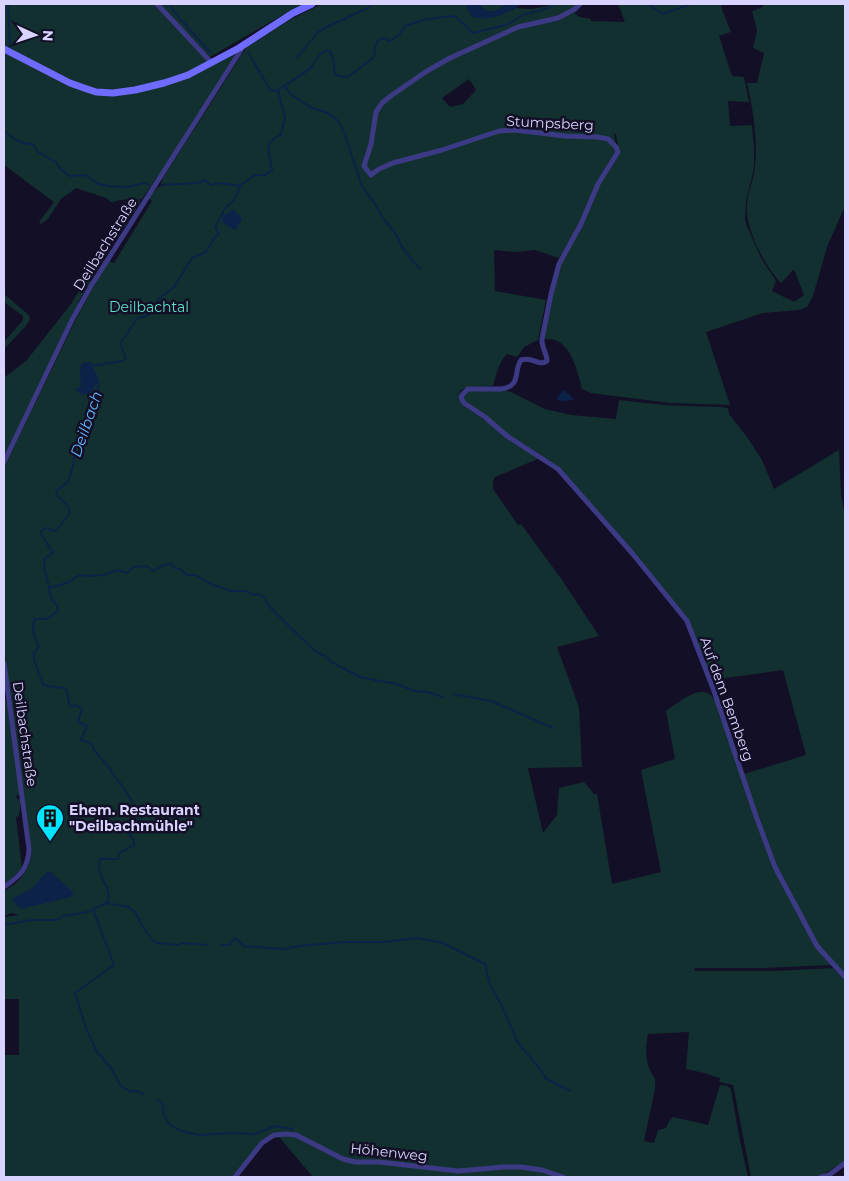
<svg xmlns="http://www.w3.org/2000/svg" width="849" height="1181" viewBox="0 0 849 1181" font-family="Montserrat,sans-serif">
	<rect width="100%" height="100%" fill="#130f26"/>
	<!-- green -->
	<path fill="#12302f" fill-rule="evenodd" d="M4,4H154L204,57L207,62L187,72L163,81L120,90L96,89L72,80L4,47Z
		M159,4H305L291,10L210,57Z
		M322,4H465L472,17L511,11L515,8L532,9L547,6L551,4H578L574,12L579,17L591,19V21L625,22L618,4H723L721,7L731,32L719,36L732,76L744,77L749,102L728,101L730,126L752,125L754,148V168L746,201L745,220L747,226L761,258L776,281L772,291L794,302L804,295L794,269L781,283C764,265 745,229 747,204C748,191 754,179 755,167C758,139 753,110 747,83H757L764,53L753,48L757,30L752,11L761,8L765,4H845V206L827,247L813,296L807,307L799,310L763,313L706,332L730,405L670,403L591,393L582,389C577,369 569,332 541,340L554,279L598,185L619,152L616,134H614L617,151L609,162L596,183L580,223L559,258L535,250L516,252L494,250L495,291L546,300L538,340L524,347L517,357L507,354C499,362 496,375 493,386L467,387L460,391L458,399L463,405L540,458L495,477L493,481V489L518,525L521,524L560,577L599,636L557,647L579,707L582,767L528,768L543,833L557,815L559,788L584,782L594,794H597L612,884L661,872L641,770L675,759L666,711C677,704 696,686 709,694C711,695 714,699 715,700L758,824L793,905L795,899L778,868L763,830L744,774L806,755L783,670L711,680L686,618L560,468L541,455L508,435L464,400V396L467,391L503,390L511,392L545,409L571,415L616,419L619,400L664,405L719,407L728,408L729,414L747,437L762,460L774,489L839,450L841,495L845,516V974L832,965L763,968H695L694,971H775L833,968L845,981V1161L820,1176L751,1177L733,1085L719,1082L720,1078L704,1073L686,1069L689,1032L648,1034C645,1049 645,1066 655,1078V1089L644,1141L654,1143L658,1130L666,1128L669,1121L673,1117L708,1125L720,1085L728,1086L731,1090L739,1136L748,1177H313L279,1137L263,1139L233,1177H4V1055H19V999H4V917L19,915L11,913L4,916V891C19,883 29,871 31,854L4,648V468L76,319L108,261L114,263L152,201L149,198L159,186L160,187L163,178L246,48L288,21ZM469,79L476,90L463,104L450,107L442,98Z
		M479,4H507L494,12C488,11 482,9 479,4Z
		M4,52L86,91L150,90L232,53L235,56L166,165L142,199C132,201 121,197 112,203L106,198L76,188L61,199L48,219L41,224L39,222L54,202L4,165Z
		M139,200L141,201L107,254L79,301L4,457V376L5,377L26,361L71,304L90,273Z
		M4,294L29,315L30,319L26,326L4,349V342L23,320V316L4,302Z
		M4,695L8,706L20,795H17L16,798L20,800C21,807 19,811 19,816L16,817L22,868L11,879L4,884Z"/>
	<!-- water -->
	<path fill="#0c2248" d="M465,4H479C482,9 488,11 494,12L507,4H521C506,15 491,21 472,17Z
		M230,210H235L236,213L239,214L242,219L236,230L231,228L223,223L222,219L224,215L229,213Z
		M86,362H91C94,367 94,372 98,376L97,384L94,386V390L87,395L85,394L81,395L77,391L74,390L81,386C81,378 79,371 81,364Z
		M564,390L574,399C568,401 562,402 556,399Z
		M48,872H51L74,893L71,897L20,909L12,899L32,888L43,876Z"/>
	<g fill="none" stroke-linecap="round" stroke-linejoin="round">
		<!-- stream -->
		<path stroke="#0c2248" stroke-width="2" d="M8,4L10,46L8,48
			M169,4L181,20L211,53
			M648,4L662,14L689,5L702,4
			M248,52L271,91L278,90
			M298,57L318,32L329,26L370,7L372,4
			M285,85L287,90L295,97L310,107L328,113L337,120L343,129L362,186L374,202L383,218L396,234L401,245L409,256L420,269
			M4,131C14,139 19,144 33,144L38,152L57,163L60,169L70,176L86,175L98,184L109,186L127,187L144,183L149,185
			M162,185L198,183L205,180L211,185C224,180 230,187 241,185
			M91,366L123,361L126,358L120,344L137,319L148,315L158,306V299L174,287L192,258L206,252L214,238L219,234L215,227L226,207L234,200L241,185L255,175H265L272,170L268,149L270,142L281,134L285,118L278,90C286,84 306,73 312,66C317,59 319,52 329,50L333,58L335,74L339,76L348,77L374,57C375,48 374,39 385,38L389,41L398,36L405,26L423,20L450,16L456,17L473,33L506,25L525,14L542,10L550,7L553,4
			M49,588L67,583L80,575L87,576L104,575L117,570L127,573L133,567L147,566L153,571L162,566L171,564L175,568L180,569L187,575H196L211,584L231,591H246L254,595L258,594L265,598L267,604L291,628L315,651L325,656L330,661L360,677L396,684L415,691L427,692L443,697
			M453,694L491,701L553,728
			M106,903L128,907L136,913L141,924L152,940L157,943L178,945L182,943L208,945
			M93,909L114,965L75,993L86,1028L96,1050L113,1071L120,1085L131,1092L137,1091L143,1094
			M4,925L32,920H57L63,916L88,912L108,902C112,883 95,879 100,859H118L119,853L134,845V841L129,833L128,827L139,820C138,809 129,796 123,787C119,781 113,777 111,770L94,750L91,743L81,740L87,726L78,722L82,709L76,705L71,707C66,701 70,694 65,688L47,686L43,684L34,660V653L39,647C35,638 30,628 35,619H47L58,611L57,605L52,600L44,567L45,558L53,553L40,532L46,528L56,531L70,513L68,506L58,496L56,491L68,482L73,467L75,449L82,437L90,420L99,384L97,380
			M222,945H229L235,938L244,946L284,949L299,946L344,942H384L417,938L443,943L485,964L490,985L501,1004L517,1041L543,1073L545,1078L570,1091
			M157,1100L162,1103L164,1116L169,1124L181,1131L199,1135L232,1133L256,1134L274,1126L293,1129"/>
		<!-- minor -->
		<path stroke="#3d3a85" stroke-width="5" d="M157,4L211,62
			M580,4L575,9L558,18L518,27L450,58L427,71L392,95L382,103L376,112L371,144L364,166L371,175L379,169L393,163L442,150L499,131L515,130L565,136L597,137L608,139L616,147L618,152L598,184L581,224L559,264L551,294L542,339C541,347 547,353 547,361C537,367 534,356 521,360C513,372 522,386 501,389H468L462,395L461,398L464,403L485,417L507,436L558,469L632,553L687,621L714,691L756,816L775,867L817,946L845,977
			M4,462L73,318L91,286L241,50L239,48
			M4,663L29,849C28,869 20,876 4,887
			M235,1177L262,1143L274,1135L285,1134L296,1135L343,1159L355,1162H379L458,1171L504,1167H521L542,1170L563,1177
			M821,1177L829,1175L845,1163"/>
		<!-- secondary -->
		<path stroke="#6f6bff" stroke-width="7" d="M4,49L70,83L87,89L96,92L113,93L135,90L164,83L188,75L239,48L293,13L312,4"/>
	</g>
	<!-- icons -->
	<defs>
		<g id="building-pin" transform="scale(1.4375)"><path d="M0 17L-7.5 6A9.5 9.5 0 1 1 7.5 6Z" fill="#00e5ff" stroke="#130f26"/><path d="M-4-6H4V6H1V3H-1V6H-4ZM-2.5-4.3h1.7v1.8h-1.7ZM.8-4.3h1.7v1.8H.8ZM-2.5-1h1.7V.8h-1.7ZM.8-1h1.7V.8H.8Z" fill="#111"/></g>
	</defs>
	<g fill-rule="evenodd">
		<use href="#building-pin" x="50" y="818"/>
	</g>
	<g text-anchor="middle" dominant-baseline="central" stroke-width="5" stroke-linejoin="round" paint-order="stroke">
		<!-- street labels -->
		<g font-size="14" fill="#d9d4ff" stroke="#130f26">
			<text transform="translate(550 123) rotate(3)">Stumpsberg</text>
			<text transform="translate(105 244) rotate(-58)">Deilbachstraße</text>
			<text transform="translate(727 699) rotate(70)">Auf dem Bemberg</text>
			<text transform="translate(25 734) rotate(82)">Deilbachstraße</text>
			<text transform="translate(389 1152) rotate(6)">Höhenweg</text>
		</g>
		<!-- park labels -->
		<g font-size="14" fill="#5fe0c0" stroke="#130f26">
			<text x="149" y="307">Deilbachtal</text>
		</g>
		<!-- poi labels -->
		<g font-size="14" font-weight="bold" fill="#d9d4ff" stroke="#130f26" text-anchor="start">
			<text x="69" y="810">Ehem. Restaurant<tspan x="69" dy="16">"Deilbachmühle"</tspan></text>
		</g>
		<!-- water labels -->
		<g font-size="15" font-style="italic" fill="#62b6ff" stroke="#130f26">
			<text transform="translate(86 424) rotate(-71)">Deilbach</text>
		</g>
	</g>
	<!-- border -->
	<rect width="849" height="1181" fill="none" stroke="#d9d4ff" stroke-width="10"/>
	<!-- north arrow -->
	<g transform="translate(35 35) rotate(93)" stroke="#130f26" stroke-width="4" paint-order="stroke">
	<path d="M0-4L9 19L0 12L-9 19Z" fill="#d9d4ff"/>
	<text y="-8" font-size="14" font-weight="bold" text-anchor="middle" fill="#d9d4ff">N</text>
	</g>
</svg>
